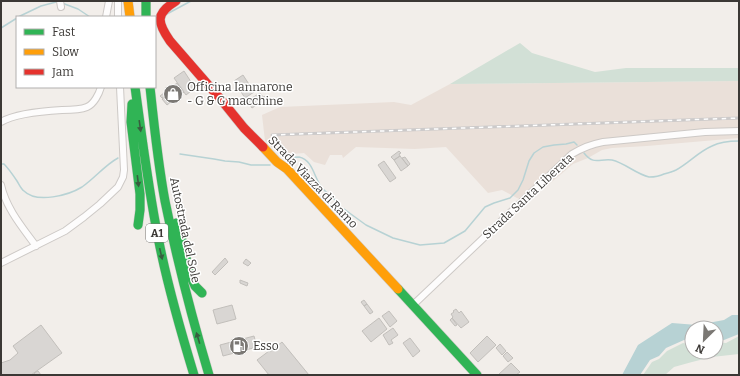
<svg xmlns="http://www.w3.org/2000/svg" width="740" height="376" viewBox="0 0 740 376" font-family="Bitter,serif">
	<rect width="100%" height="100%" fill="#f2eeea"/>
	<!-- built -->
	<path fill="#eae0d9" d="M739,81V138L647,146L612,148L602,150L588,158L573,164L528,202L517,198L502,190L488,193L446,147L415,149L356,147L343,158L342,155H330L325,165L314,162L304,153L280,155L265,141L262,115L280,107L394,102L411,105L450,84Z"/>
	<!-- green -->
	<path fill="#d2e0d6" d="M520,43L532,53L595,72L626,68H739V81L450,84Z
		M739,336V354L712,357L692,362L674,367L665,375H643L652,362L659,359L667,351L683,343L692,345V352H716V342L726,343Z"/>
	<!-- water -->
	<path fill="#b7d2d4" d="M732,315H739V334L724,340L716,339V328H692V342L684,340L666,348L659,356L650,360L640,375H622L638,345L672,323L697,325L724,320Z"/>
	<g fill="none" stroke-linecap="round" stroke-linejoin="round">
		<!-- stream -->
		<path stroke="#b7d2d4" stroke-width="1.5" d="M62,3L78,9L90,17
			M165,15L191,1
			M18,17L41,6L56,2H58
			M1,28L17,18
			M584,153C594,166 600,158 612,160C625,163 636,174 649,177C654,177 660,176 664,174C668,173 672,172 676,170C689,163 698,152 712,146C720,142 730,141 739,141
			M180,154L214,159L225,161L239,162L251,165H270
			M289,158C292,157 296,157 299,157C314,160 314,180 323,189C328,194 334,198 339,204
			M1,164H4C9,169 13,175 17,181C19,184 21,189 24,191C37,204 69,195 82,187C95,178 105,165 118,158
			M344,209L366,225L393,238L420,245L444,243L465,231L485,207L494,203L510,198L518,190L523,180L529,161L534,153L543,147L554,145L566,144L574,142L577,145"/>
	</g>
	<!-- building -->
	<path fill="#d9d6d3" stroke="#c2bfbb" d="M184,71L195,88L186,95L174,78Z
		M243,75L254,92L245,98L234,81Z
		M177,83L179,86L162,98L160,96Z
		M179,86L184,92L167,105L162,99Z
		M260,93L263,97L264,96L266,99L252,108L247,101Z
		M399,151L401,153L399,154L400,156L394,160L391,157Z
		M400,156L408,166L401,171L394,160Z
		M405,157L410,164L408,166L402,158Z
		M384,161L396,178L390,182L378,165Z
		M225,258L228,262L215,275L212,272Z
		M246,259L251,263L248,266L243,263Z
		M240,280L248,283L247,286L240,283Z
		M364,300L367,304L364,306L361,302Z
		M367,304L373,312L370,314L364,306Z
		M232,305L236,319L217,324L213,310Z
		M456,309L459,313L461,311L469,322L461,328L452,318L453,317L451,314L454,312L453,311Z
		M389,311L397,321L390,327L382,316Z
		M379,318L387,329L371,342L362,331Z
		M452,318L457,325L455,326L450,320Z
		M41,325L62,353L31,375H1V363L10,360L18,353L13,346Z
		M393,328L398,335L391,340L393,343L389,345L383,335Z
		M254,336L257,347L223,356L220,345Z
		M487,336L496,345L478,362L470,353Z
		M410,338L420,351L413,357L403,343Z
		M282,342L309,375H269L257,360L269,351L270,352Z
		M500,344L506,351L502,355L496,348Z
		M507,352L513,358L508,362L503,356Z
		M511,363L520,372L516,375H498Z
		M38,371L41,375H36L34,373Z"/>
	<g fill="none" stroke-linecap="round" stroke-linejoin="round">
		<!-- street casing -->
		<g stroke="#cdc9c6" stroke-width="8">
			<path id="street" d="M60,1L61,7
				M118,1V17
				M106,17L109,1
				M1,122C16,113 44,111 62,110C70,110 80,110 87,107C94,104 99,94 101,87
				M1,185C6,208 22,227 36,246
				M1,263L65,231L84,217L100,204L118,187L123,177L124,170L120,87
				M413,305L572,154C582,148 592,144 603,142L705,132L739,131"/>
		</g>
		<!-- fast casing -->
		<g stroke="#cdc9c6" stroke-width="10">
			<path id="fast" d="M146,1V17
				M135,87C142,137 148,187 158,237C167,284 180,329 194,375
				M150,87C154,125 158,164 165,201C177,260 192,318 209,375
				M132,104L131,122L140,194V210L138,225
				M176,223L180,232L190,275L195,286L202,293
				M398,289L477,375"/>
		</g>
		<!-- slow casing -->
		<g stroke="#cdc9c6" stroke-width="10">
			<path id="slow" d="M128,1L130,17
				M263,147L277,162L287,169L398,289"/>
		</g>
		<!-- jam casing -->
		<g stroke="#cdc9c6" stroke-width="10">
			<path id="jam" d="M176,1C155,14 157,22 170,41L223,102L244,128L263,147"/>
		</g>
		<!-- street -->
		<use href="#street" stroke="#fdfcfc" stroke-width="6"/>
		<!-- fast -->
		<use href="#fast" stroke="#30b455" stroke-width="9"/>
		<!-- slow -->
		<use href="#slow" stroke="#ff9f0a" stroke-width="9"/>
		<!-- jam -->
		<use href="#jam" stroke="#e5322d" stroke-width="9"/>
		<!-- rail casing -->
		<g stroke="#cccaca" stroke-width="3">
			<path id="rail" d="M272,135L739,118"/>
		</g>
		<!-- rail -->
		<use href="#rail" stroke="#fff" stroke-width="1.5" stroke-dasharray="4.5" stroke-linecap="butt"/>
	</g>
	<!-- one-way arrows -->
	<defs><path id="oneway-solid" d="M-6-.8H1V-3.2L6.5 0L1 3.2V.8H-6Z"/></defs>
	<g fill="#385d3f">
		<use href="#oneway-solid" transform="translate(140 126) rotate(82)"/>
		<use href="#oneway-solid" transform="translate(138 181) rotate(83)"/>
		<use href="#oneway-solid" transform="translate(161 254) rotate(77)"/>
		<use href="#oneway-solid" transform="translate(198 338) rotate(-107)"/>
	</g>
	<!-- icons -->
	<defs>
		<g id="shop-disc" transform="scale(1)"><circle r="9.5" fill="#7b7874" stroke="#fff"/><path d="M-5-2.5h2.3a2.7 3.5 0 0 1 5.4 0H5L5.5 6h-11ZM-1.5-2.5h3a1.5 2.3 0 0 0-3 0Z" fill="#fff"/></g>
		<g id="fuel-disc" transform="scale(1)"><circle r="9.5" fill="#7b7874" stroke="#fff"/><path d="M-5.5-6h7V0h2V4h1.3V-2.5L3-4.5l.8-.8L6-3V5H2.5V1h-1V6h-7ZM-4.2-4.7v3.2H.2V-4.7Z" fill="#fff"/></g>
	</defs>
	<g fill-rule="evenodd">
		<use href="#shop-disc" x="173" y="94"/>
		<use href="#fuel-disc" x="239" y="346"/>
	</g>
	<g text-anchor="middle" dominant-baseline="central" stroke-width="3" stroke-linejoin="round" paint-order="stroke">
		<!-- shield labels -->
		<rect fill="#fff" stroke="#767472" stroke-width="1" x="146" y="224" width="22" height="18" rx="3"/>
		<g font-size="11" font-weight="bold" fill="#3b3835">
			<text x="157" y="233">A1</text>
		</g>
		<!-- poi labels -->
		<g font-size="12" fill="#3b3835" stroke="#fff" text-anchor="start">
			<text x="187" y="87">Officina Iannarone<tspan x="187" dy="14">- G &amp; G macchine</tspan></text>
			<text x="253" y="346">Esso</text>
		</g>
		<!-- street labels -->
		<g font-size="12" fill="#3b3835" stroke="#fff">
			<text transform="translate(313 182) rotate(46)">Strada Viazza di Ramo</text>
			<text transform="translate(528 196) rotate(-43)">Strada Santa Liberata</text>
			<text transform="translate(185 230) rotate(78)">Autostrada del Sole</text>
		</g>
	</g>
	<!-- border -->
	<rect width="740" height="376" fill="none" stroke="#3b3835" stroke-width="4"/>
	<!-- legend -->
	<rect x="16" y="16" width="140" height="72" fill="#ffffff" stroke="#b1afae"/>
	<rect x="24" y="29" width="20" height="6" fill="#30b455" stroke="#b1afae"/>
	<text x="52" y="36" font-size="12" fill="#3b3835">Fast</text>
	<rect x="24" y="49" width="20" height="6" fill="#ff9f0a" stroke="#b1afae"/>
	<text x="52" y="56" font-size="12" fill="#3b3835">Slow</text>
	<rect x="24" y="69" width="20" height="6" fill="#e5322d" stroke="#b1afae"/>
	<text x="52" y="76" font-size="12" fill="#3b3835">Jam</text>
	<!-- north arrow -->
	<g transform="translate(704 340) rotate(204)"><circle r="19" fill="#ffffff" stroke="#b1afae"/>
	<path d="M0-3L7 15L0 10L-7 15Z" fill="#7b7874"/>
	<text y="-6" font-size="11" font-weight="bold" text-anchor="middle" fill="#3b3835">N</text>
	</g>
</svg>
